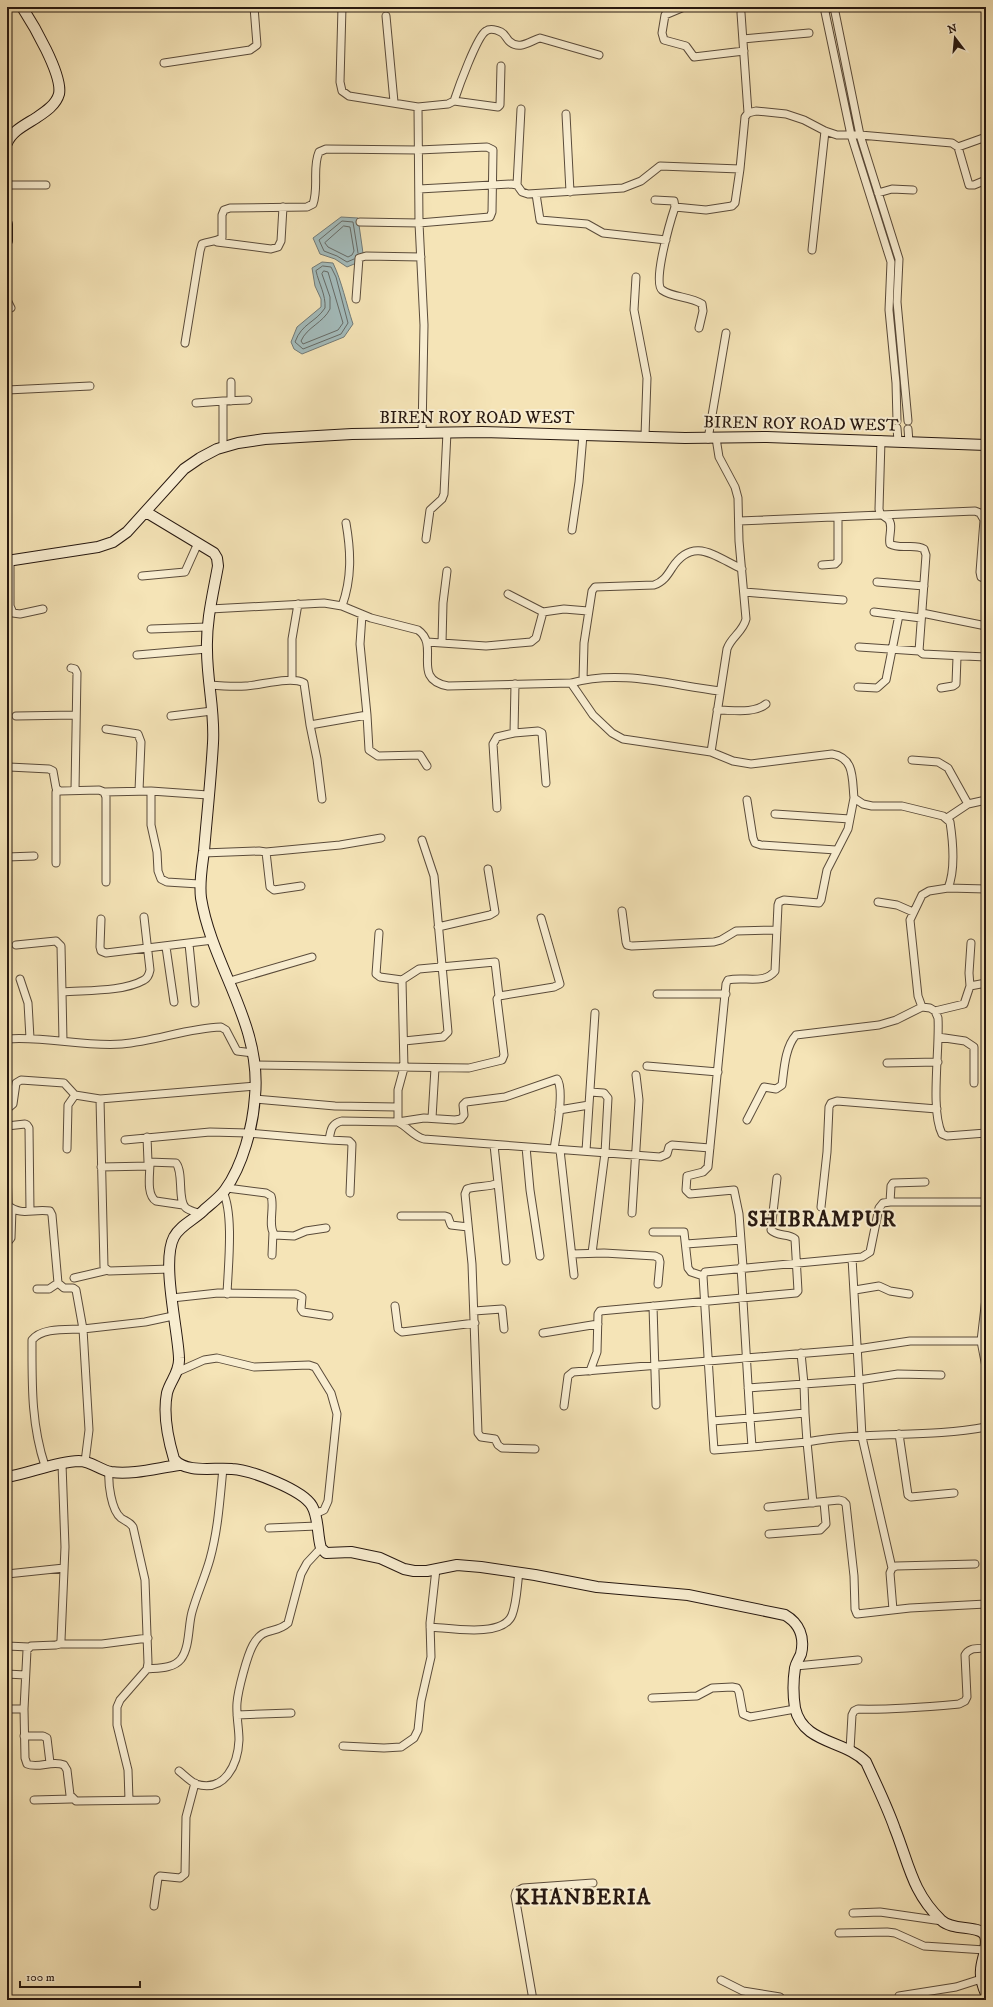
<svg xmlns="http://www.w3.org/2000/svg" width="993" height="2007" viewBox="0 0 993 2007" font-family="'IM FELL DW Pica',serif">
	<rect width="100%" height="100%" fill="#f5e4b7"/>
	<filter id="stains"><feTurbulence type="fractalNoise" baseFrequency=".005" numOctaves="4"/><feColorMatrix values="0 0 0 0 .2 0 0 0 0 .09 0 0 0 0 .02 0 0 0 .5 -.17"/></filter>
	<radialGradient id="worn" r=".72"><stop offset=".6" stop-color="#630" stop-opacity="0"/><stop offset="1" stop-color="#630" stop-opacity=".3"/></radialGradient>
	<!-- water -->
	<path fill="#a3bbbb" stroke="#717a77" d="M341,217L358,218L363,253L359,262L347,267L335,259L320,254L313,238Z
		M322,262L333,263C342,282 346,303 353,324L344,337L302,354L294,349L291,342L297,327L321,307V299L315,286L312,268Z"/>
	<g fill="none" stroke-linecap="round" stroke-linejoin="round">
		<!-- shore -->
		<path stroke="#656a66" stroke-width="1" d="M344,226L350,227L354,251L352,255L348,257L328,247L325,243Z
			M354,259L347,262L337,256L324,251L319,240L342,221L353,222L358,253
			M323,266L331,267L336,277L348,323L341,334L303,349L295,342C302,323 315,323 325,308C326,295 319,284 316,271Z
			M324,271L328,272L343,323L338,330L303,344L301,341C307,327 323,323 330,309V297L322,274Z"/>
		<!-- street casing -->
		<g stroke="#5a4b3a" stroke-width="9">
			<path id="street" d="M342,7L340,82L342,91L349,96L418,107L419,223L424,325L422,433
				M684,7L665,15L662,33L664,40L686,46L694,57L744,51
				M824,7L851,135L891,262L889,310L896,383L897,421
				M825,9L834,7L860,135L899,259L897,302L908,421
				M741,13L748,113
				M386,16L394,102
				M743,39L809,33
				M164,63L250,50L257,45L254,7
				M454,101C458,89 477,36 486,31C490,28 497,30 501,32C505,34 506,38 509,41C519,51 530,41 540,38L599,55
				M418,107L448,104L454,101L498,107L500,105L501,66
				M566,114L570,192
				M958,147L986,137
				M7,185H46
				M517,185L521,109
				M419,189L511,184L517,185L522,192L528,194L623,188L641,181L660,166L740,169L745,117L748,113L756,111L786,114L804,120L825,131L837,135H860L952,143L958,147L969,185H974L986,180
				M878,193L892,189L913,190
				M536,194L540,220L587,224L603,233L666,240
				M655,200L674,201L675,207
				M217,242L271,249L278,247L281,241L283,207
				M812,250L825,131
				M636,277L634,310L647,378L645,436
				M356,299L359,258L366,256L421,257
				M7,300L11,308
				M699,328L703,311L702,304C690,296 673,298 662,290C652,283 671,219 675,207L706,210L732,206L735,203L740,169
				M185,343L200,251L202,244C209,241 215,242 222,238V215L224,210L230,208L307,207L313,204C319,187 312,168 319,152L326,149L418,150L487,147L493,150L492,212L490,217L419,223L360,222
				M231,382V401
				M7,390L90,386
				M196,403L223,401
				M897,428L898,441
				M908,429L909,442
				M708,439L726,333
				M881,440L879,509L880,513C883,516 885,517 888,519C894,525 888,537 890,544C901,550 914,543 924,549L926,555L919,651L923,654L986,657
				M223,448V401L248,400
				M739,521L975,511L980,513L984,520L980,572L981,577L986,579
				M572,530L579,482L583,435
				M426,539L430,510L442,499L444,494L447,432
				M10,561V606L13,613L20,614L43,609
				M822,565L835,564L838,561V518
				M142,576L185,572L198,543
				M877,582L924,586
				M744,592L843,600
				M508,594L543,612
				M342,606C352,578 351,552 346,523
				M210,609L324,603L342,606L371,618L418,630C441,646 410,679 448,686L571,683L593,715L612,733L623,739L711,752L727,649C731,637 743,632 746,619L739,541L738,498L735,487L719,457L716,438
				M874,612L921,618
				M922,613L986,626
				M151,629L207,627
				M427,642L486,646L531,642L536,638L543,612L564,609L588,611
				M442,643L443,603L447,571
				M859,647L919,651
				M137,655L207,649
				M71,668L75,669L77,673L75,790
				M292,680V639L298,604
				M583,680L584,643L592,591L595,587L654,585C663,582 667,576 672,568C693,536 714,556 742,569
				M571,683C621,669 670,685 720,691
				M515,684L514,733L538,731L542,733L546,783
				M209,685C221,686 234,687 246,686C262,685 291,676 304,683L310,725L317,759L322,799
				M858,687L877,688L886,680L899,615
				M941,688L953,686L956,684L957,657
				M717,710C733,710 754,714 766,704
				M367,715L369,750L378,756L420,755L427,766
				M16,716L76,715
				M171,716L212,711
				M310,725L367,715L360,644L362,615
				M106,729L138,734L141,742L139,791
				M711,752L733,761L751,764L832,754C855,758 852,779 854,798L863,804L872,806H902L943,816L950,822C953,842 956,869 948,888L929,891L922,895L910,920L918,996L922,1007L930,1008L935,1011L938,1018C940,1048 930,1110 942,1134L947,1136L986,1133
				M912,760L938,762L948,768L968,804
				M9,767L49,769L53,771L56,788L60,791
				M151,791V825L157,852L158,871L161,879L167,882L199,884
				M104,792L151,791L208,795
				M747,800L753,838L755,843L761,845L836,850
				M497,808L493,744L497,737L514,733
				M775,814L850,819
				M947,818L968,804L986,800
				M266,852L340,845L381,838
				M203,853L259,851L266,852L270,887L274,890L301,886
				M7,857L34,856
				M56,863V792L60,791L99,790L104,792L106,797V882
				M948,888L986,889
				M878,902L897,905L913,912
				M622,911L626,942L627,945L632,946L714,942L721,940L736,931L777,930
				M101,919L100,947L101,951L106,953L213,940
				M438,927L490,915L495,912L488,869
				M379,933L376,974L380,977L402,980
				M189,944L195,1003
				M16,945L56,941L61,946L62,992
				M166,947L174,1002
				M20,979L28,1003L30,1038
				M230,981L312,957
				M970,986L969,973L971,943
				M657,994H726
				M499,996L495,962L419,969L402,980L404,1068L398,1090V1122L424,1118L455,1120L461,1119L464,1115L463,1105L466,1102L505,1097L557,1079C565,1089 556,1136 554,1149
				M935,1011L964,1004L970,986L986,983
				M938,1037L965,1041L974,1047V1083
				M7,1039C46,1036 84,1047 122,1044C156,1041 188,1028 221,1027L226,1030L237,1051L253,1053
				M63,1041L62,992C86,990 123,992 144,980C148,978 149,975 150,970L144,917
				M404,1041L443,1037L448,1032L434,876L422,840
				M887,1063L938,1062
				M255,1065L469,1068L502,1060L504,1055L497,999L499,996L554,987L560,984L541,918
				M647,1066L718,1072
				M590,1092L604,1093L608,1098L605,1153L592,1253
				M100,1099L104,1267L109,1271L170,1269
				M255,1099L335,1106L397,1107
				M7,1109L13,1104L16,1083L21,1080L64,1083L75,1095L100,1099L256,1086
				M559,1110L589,1105
				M432,1118L435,1068
				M747,1120L764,1087L776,1089L782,1085C784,1070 785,1047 796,1035L879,1025L896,1020L922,1007
				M7,1126L25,1124L27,1125L29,1128L30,1211
				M147,1137L148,1162L176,1163C184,1173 177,1201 186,1208C190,1211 196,1212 201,1214
				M125,1140L210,1132L248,1133L329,1140C331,1129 331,1124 342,1121L398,1122C408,1127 413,1136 424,1139L660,1157L667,1154L669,1147L672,1145L710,1148
				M329,1140L349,1141L352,1144L350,1193
				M494,1145L498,1183C488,1188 477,1185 467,1189L465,1194L472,1264L478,1433L481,1437L495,1439L498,1445L502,1448L535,1449
				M526,1147L530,1190L540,1256
				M67,1149L68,1105L75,1095
				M560,1150L574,1275
				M586,1151L595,1013
				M150,1163C150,1174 146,1195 156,1201L183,1205
				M101,1167L150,1166
				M7,1168L8,1205
				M498,1183L506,1261
				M227,1188L266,1193L271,1196C275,1207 267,1227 275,1235L294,1236L306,1231L326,1228
				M223,1192C234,1214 228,1268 227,1294
				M890,1202L891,1186L893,1183L925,1182
				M7,1205C22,1217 33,1208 50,1211L52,1215L58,1283L64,1288H73L76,1290L83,1329L145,1322L173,1316
				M821,1207L827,1152L829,1107L831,1103L837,1101L937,1109
				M632,1213L639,1100L636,1075
				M401,1216H445L448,1217L451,1225L468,1227
				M653,1232H684L688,1268L691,1272L703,1276
				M7,1243L11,1238L12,1209
				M686,1244L741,1240
				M572,1254L604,1253L655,1256L659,1258L660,1262L658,1284
				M272,1255L273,1232
				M852,1258L859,1380L898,1374L941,1375
				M741,1267L750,1418L805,1413L807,1442C866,1431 927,1438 986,1427
				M743,1267L739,1214L734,1190L690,1194L686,1190L687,1176L703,1172L708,1167L726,984L728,980C744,976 764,985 775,971L778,905L779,902L784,900L819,903L821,900L827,870L848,829L854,798
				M74,1278L108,1270
				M37,1289H49L58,1283
				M855,1290L879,1286L890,1291L909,1294
				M172,1298L218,1293L296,1294L302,1297L301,1309L303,1312L329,1316
				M986,1298L981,1341L986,1367
				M395,1306L398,1329L402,1332L475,1323
				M653,1306L656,1405
				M474,1311L502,1309L504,1329
				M543,1333L598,1324
				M590,1371L597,1352L598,1314L600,1311L796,1293L798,1291L795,1239C789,1233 777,1237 771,1230L777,1178
				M177,1372L204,1360L217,1358L254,1367L309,1365L315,1367L331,1393L337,1414L328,1501L324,1510L315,1514
				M748,1388L804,1384L801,1353
				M564,1406L568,1376L573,1372L857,1349L910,1341H981
				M805,1413L804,1384L859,1380L862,1437L892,1568
				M712,1421L714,1450L752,1447
				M899,1434L908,1495L911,1497L954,1493
				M62,1464L65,1547L61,1640L60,1644L56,1645L31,1646L27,1650L24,1709L25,1758L27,1764C38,1769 52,1760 64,1765L67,1770L70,1795L76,1801L156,1800
				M45,1466C31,1424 32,1383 32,1340C42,1327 68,1330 83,1329L89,1430L85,1462
				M109,1471C108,1483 111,1510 121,1518C125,1521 130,1522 133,1527L145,1580L148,1663L147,1669L120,1700L117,1707V1725L128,1770L129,1800
				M813,1503L807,1442L752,1447L750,1418L712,1421L703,1276L705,1272L862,1257L870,1252L879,1208L883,1203L890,1202H986
				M768,1507L839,1500L843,1501L846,1504L854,1576L855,1609L857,1614L910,1608L986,1604
				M269,1528L317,1526
				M769,1534L820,1530L826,1524L824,1502
				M7,1574L64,1568
				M893,1610L890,1573L892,1568L896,1566L975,1564
				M430,1627C450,1628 503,1638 512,1615C517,1602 517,1586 519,1572
				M60,1644H102L148,1638
				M7,1646L29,1647
				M796,1666L858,1660
				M147,1669C158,1668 173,1669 181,1659C190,1647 188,1626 192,1612C197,1594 205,1577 210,1559C218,1530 220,1499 223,1468
				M7,1674L25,1675
				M652,1698L697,1696L712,1688L732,1687L737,1688L739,1692L743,1714L750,1717L795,1709
				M7,1709H24
				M237,1715L291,1713
				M24,1736H43L47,1738L50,1763
				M343,1746L384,1748L401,1747L414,1738L418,1730L421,1701L431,1657L430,1623L436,1569
				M850,1750L852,1715L854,1711L858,1709C892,1710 925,1707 959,1704L965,1701L967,1697L965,1655C969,1647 978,1649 986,1648
				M179,1771C184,1775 191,1782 196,1784C225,1793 238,1764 239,1740C239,1728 236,1715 237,1703C238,1690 247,1656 253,1645C264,1625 275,1635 288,1623L301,1574L307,1563L321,1548
				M34,1800L71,1799
				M154,1906L158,1878L160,1876L180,1878L185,1874L186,1817L195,1783
				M853,1913L880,1912L942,1921
				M839,1933L887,1932L895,1933L924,1946L985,1950
				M721,1980L743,1991L780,1997L782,2000
				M899,1996L956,1987L981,1979
				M533,2000L515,1896L516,1892L523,1888L593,1883"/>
		</g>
		<!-- secondary casing -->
		<g stroke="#271810" stroke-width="12">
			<path id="secondary" d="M7,143C12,131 25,125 36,118C45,112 56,105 59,94C63,75 33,24 22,7
				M7,224V241
				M146,512L214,553L217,558L218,566C213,594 206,621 207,650C207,681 215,712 213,743C211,779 207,815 204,851C202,867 199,882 201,898C212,966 262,1024 255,1096C253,1126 243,1165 225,1190C220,1197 212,1203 205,1209C196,1219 180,1225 174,1237C161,1261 178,1330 179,1358C180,1372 170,1381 167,1393C163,1413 168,1439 174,1459C186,1474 215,1467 232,1469C251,1470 303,1490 312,1506C319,1518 317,1535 321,1548L326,1553L351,1552L380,1558L404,1569L414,1571H427L457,1565L481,1567L535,1575L597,1587L688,1595L785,1615C799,1623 805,1637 801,1654C799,1659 796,1663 795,1668C793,1681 793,1695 795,1708C803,1744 845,1740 866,1762C876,1784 887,1806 895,1829C909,1864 912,1892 941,1920C952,1931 976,1925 984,1934C990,1943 981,1960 981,1970C980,1978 983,1987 986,1994
				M7,561L98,547L113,542L127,532L184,469L200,458L217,449L238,443L265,439L352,434L482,432L685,438L767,437L986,445
				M7,1477C31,1473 54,1462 79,1461C91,1461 100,1470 111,1472C133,1475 157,1468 179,1465"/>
		</g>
		<!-- street -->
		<use href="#street" stroke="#f8edd0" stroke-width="7"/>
		<!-- secondary -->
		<use href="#secondary" stroke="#f8edd0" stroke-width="10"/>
	</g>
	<g text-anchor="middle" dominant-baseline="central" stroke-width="4" stroke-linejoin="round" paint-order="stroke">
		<!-- street labels -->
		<g font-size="17" fill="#271810" stroke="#f8edd0">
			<text x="477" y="418">BIREN ROY ROAD WEST</text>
			<text transform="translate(801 424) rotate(1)">BIREN ROY ROAD WEST</text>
		</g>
		<!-- district labels -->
		<g font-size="21" font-weight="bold" letter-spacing="1" fill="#271810" stroke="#f8edd0">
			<text x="822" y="1220">SHIBRAMPUR</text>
			<text x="583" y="1898">KHANBERIA</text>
		</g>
	</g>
	<!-- margin -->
	<rect width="993" height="2007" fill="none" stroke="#f5e4b7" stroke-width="24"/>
	<rect x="8" y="8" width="977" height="1991" fill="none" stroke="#271810" stroke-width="2"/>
	<rect x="12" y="12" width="969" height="1983" fill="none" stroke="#271810"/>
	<!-- north arrow -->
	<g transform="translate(955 38) rotate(344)" stroke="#f8edd0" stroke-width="3" paint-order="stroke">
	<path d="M0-3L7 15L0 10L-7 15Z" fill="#271810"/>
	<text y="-6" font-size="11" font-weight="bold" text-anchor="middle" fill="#271810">N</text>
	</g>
	<!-- scale -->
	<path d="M20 1981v6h120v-6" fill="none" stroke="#271810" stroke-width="2"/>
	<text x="26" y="1981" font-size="12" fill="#271810" stroke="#f8edd0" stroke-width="3" paint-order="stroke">100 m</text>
	<rect width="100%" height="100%" filter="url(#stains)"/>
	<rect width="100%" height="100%" fill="url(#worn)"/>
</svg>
